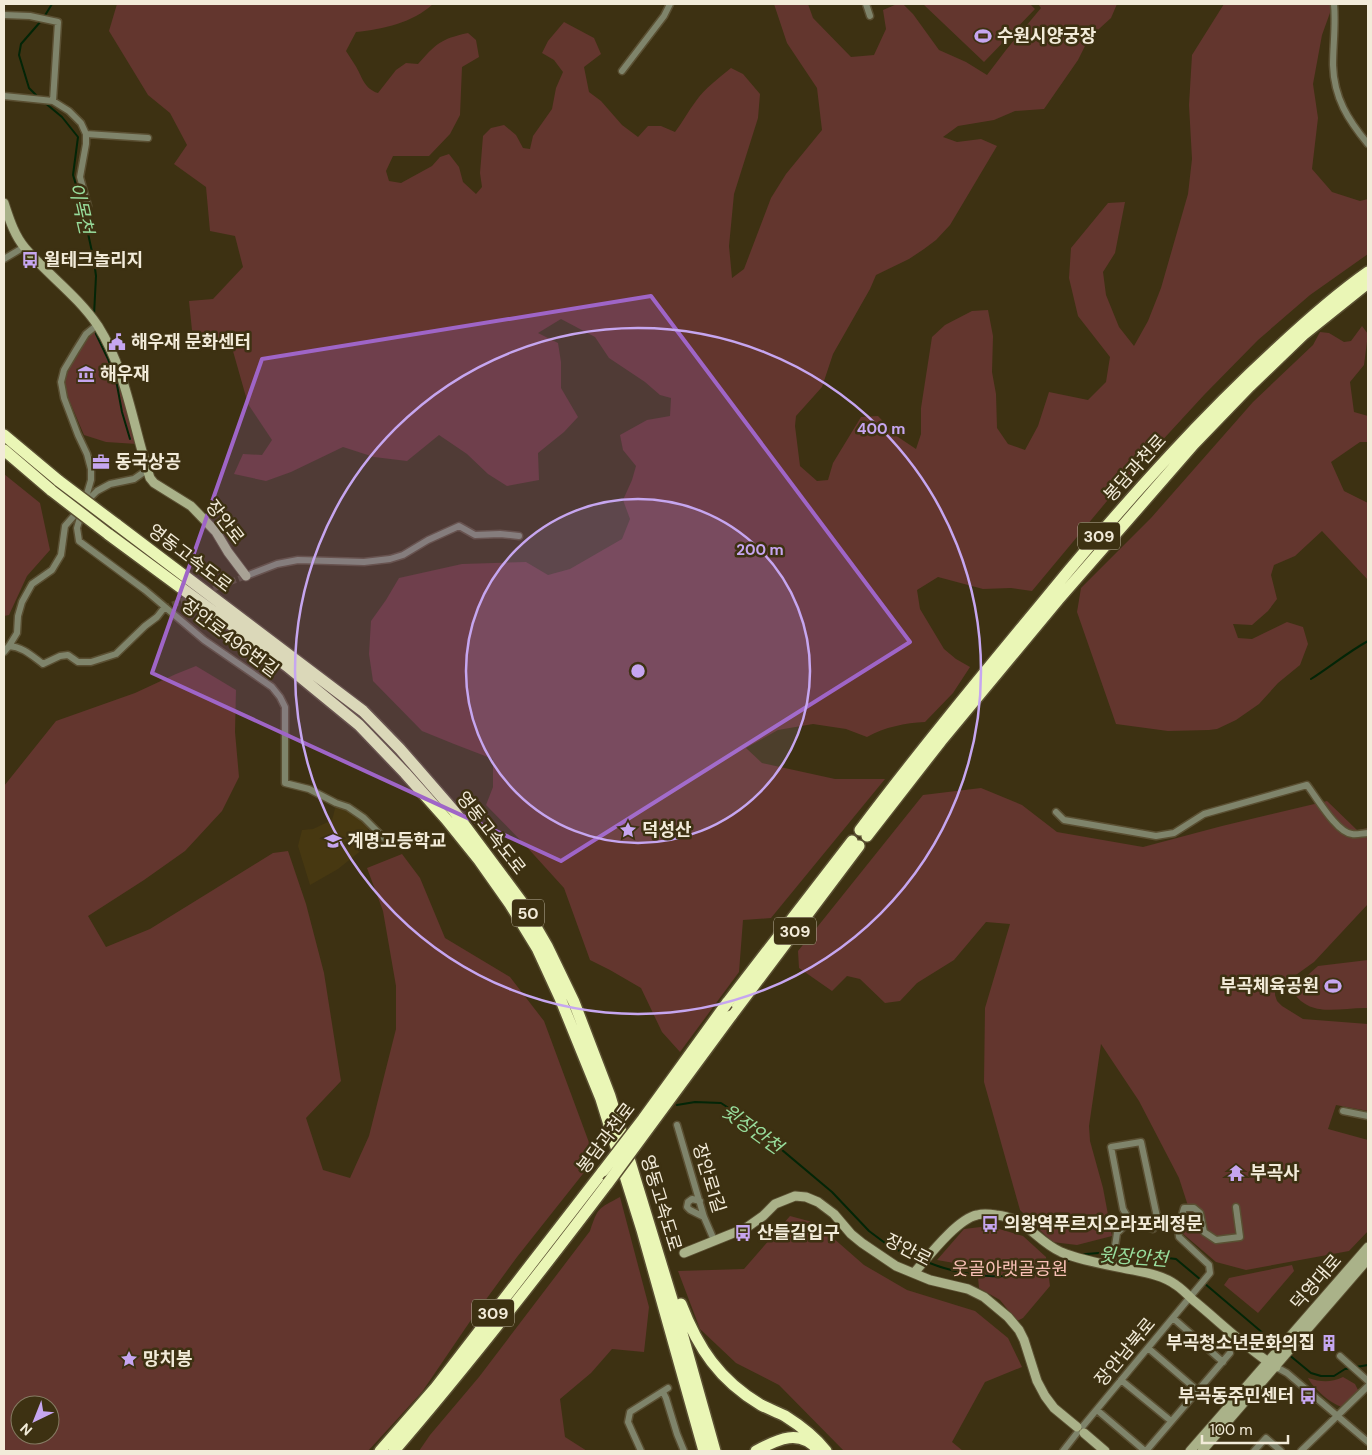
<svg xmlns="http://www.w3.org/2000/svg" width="1372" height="1455" viewBox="0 0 1372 1455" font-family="'DM Sans','Noto Sans KR',sans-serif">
	<rect width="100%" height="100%" fill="#3d3112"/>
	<!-- built -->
	<path fill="#473811" d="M336,805L366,816L369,837L363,849L338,869L310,885L298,846L302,830L313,829L332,820Z"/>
	<!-- green -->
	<path fill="#63362e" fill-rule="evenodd" d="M117,4H433C412,23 384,29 356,32L346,51C349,56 352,60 355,65C362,76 364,89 378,93L396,70L406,63L418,64C436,44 440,39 468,33L476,40L479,57L462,67L460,115L450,134L429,156H393L386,171L389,181L401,183L432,166L440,157L449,154L459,167L463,182L476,194L482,187L480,173L483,136L491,128L504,125L516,135L523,148L530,149L533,136L552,109L556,88L563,72L554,60L542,53L548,41L564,22L594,38L601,54L584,67L589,92L601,101L622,125L638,137L648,126H661L675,132C683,122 688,111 696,101C705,88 719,78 731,68L743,74L760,94L758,118L734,194L729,246L732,278L744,269L771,198L786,174L822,130L817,88L787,43L774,4H808L813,18L851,57L874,55L886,29L883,10L897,4H903L913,14L939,50L966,62L987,75L1006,50L1041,8L1038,4H1117L1111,18L1089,38L1078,60L1044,109L1015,111L994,120L958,126L943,137L957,142L981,139L997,146L950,225L936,240L924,249L909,259L876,275L870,289L833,354L822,387L796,416L795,426L800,466L817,481L828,480L833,463L861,417L878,416L898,437L916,449L921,434V408L932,337L945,325L972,311L988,310L993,336L992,372L996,394L997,428L1008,444L1025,450L1038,426L1049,392L1088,400L1106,382L1110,357L1078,316L1069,278L1071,248L1108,203L1125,202L1115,253L1103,272L1106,295L1119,327L1134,346L1148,321L1161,288L1188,194L1192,159L1189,105L1192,55L1224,4H1330L1331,10L1322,35L1313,84L1318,118L1312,169L1332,192L1360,201L1368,199V254L1310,295L1258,340L1204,395L1112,495L1032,591L1011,588L983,589L938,577L917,590L920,609L944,649L956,659L970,667L953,693L925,722C905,723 885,727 867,737L846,729L813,724L778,730L746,748L762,763L835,779H885L771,918L743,920L739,972L680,1052L662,1032L641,988L610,970L590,960L564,888L525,845L486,805L493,787V759L454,744L422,731L373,681L369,654L371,621L386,600L399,578L462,564L526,562L548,575L570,569L622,539L630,519L623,500L632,480L636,466L623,450L620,435L647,420L670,416L671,398L660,395L645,382L609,358L595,337L561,319L538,333L558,343L561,362V388L578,417L564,432L538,453L539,480L507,486L488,474L467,454L439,435L407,461L374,457L343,447L291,472L266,481L234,474L243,454L262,455L272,440L248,404L229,337L193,340L189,301L213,299L243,267L235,236L210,231L206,187L174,164L187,145L170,113L148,95L109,31Z
		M923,4H1030L1035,9L984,62Z
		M1362,326L1368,334L1364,365L1350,382L1354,412L1368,416V442H1360L1331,462L1344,491L1368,503V580L1322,531L1295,556L1274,565L1271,575L1277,599L1268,611L1252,625L1233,624L1238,638L1252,639L1287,622L1303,627L1308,644L1300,665L1278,683L1259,704L1236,720L1217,729L1209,730L1168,731L1116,724L1077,612L1081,588L1151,518L1253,402L1313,345L1320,332L1329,333L1344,342L1351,341Z
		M97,329L114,365L137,444L106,442L84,435L64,388L67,369L83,343Z
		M4,474L40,503L50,550L27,576L9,615L4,616Z
		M196,666L236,690L235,732L239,777L222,811L185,851L144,880L88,916L106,947L150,929L273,853L288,851L306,904L324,973L341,1081L306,1118L323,1170L350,1178L369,1136L396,1029V986L383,911L367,868L402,854L420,878L445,938L510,977L544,1021L594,1156L586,1170L517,1257L471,1320L422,1392L368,1451H4V786L56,721L135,693L176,674ZM20,1405H50V1435H20Z
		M981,788L1022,805L1057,832L1143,847L1222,826L1327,801L1357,830L1368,828V904L1314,962L1275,990V995L1277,1001L1282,1006L1303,1019L1368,1024V1111L1336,1105L1328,1129L1368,1140V1231L1349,1251L1246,1270L1216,1262L1182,1233L1189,1209L1179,1178L1139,1101L1101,1044L1089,1126L1090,1141L1103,1188L1112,1236L1077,1245L1052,1242L1020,1210L984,1082L985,1008L1010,924L986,922L954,960L917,983L900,1001L885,1003L860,979L847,976L832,991L799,968L798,951L923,795Z
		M1368,960V1008C1341,1007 1311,1019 1293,992L1302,980L1318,966Z
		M620,1197L649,1307L644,1352L612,1349L591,1373L560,1399L565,1437L587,1451H419L430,1435L479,1377L590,1231C598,1207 598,1209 620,1197Z
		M790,1216L816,1223L864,1265L907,1290L975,1311L1008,1338L1022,1367L985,1382L952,1442L963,1451H844L779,1385L736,1363L700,1329L678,1271L744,1269Z
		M989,1226L1023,1236L1046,1257L1050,1286L1023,1318L1017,1321L1000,1300L979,1288L977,1267L937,1260L964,1229Z
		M1292,1265L1294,1271L1258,1313L1224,1285L1229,1278Z
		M1343,1377L1355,1384L1358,1390L1342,1407C1331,1404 1313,1388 1308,1378C1321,1382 1330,1383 1343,1377Z"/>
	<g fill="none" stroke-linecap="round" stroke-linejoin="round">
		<!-- stream -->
		<path stroke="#032507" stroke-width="2" d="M44,17L52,4
			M39,98L29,88L19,55L21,44L41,21
			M44,102L62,117L78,137L73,175L81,201L94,261L96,276L94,315
			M95,329L96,334L108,359L117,385L122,412L130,439
			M1311,679C1330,667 1348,652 1368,641
			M677,1105L695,1102L721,1103L744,1118L832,1192L869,1231L889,1246L920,1260
			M1116,1252L1176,1259L1201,1280
			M1082,1255L1086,1254L1112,1252
			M927,1262C963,1277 1008,1281 1045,1270C1054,1268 1062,1263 1070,1260
			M1204,1283L1277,1345
			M1288,1354L1311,1373L1321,1376H1334L1345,1369L1352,1368
			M1356,1367L1368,1365"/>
		<!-- street-tunnel -->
		<path stroke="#584d30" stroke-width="6" stroke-dasharray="6 3" stroke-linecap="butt" d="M205,592L246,576
			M164,608L194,596"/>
		<!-- street casing -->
		<g stroke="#5a4f32" stroke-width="9">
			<path id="street" d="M866,4L870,16
				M1334,4C1336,24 1333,45 1333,65C1334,98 1348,120 1368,144
				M4,15L30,16L58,22L53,101
				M622,71L664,16L670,4
				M4,96L53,101L69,111L81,123L86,134V144L80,177L88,206
				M86,134L148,138
				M4,259L24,247
				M97,325L86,334L76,350L64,370L61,382L64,398L78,435L87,454L91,469V480L77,528L79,541L145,590L204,640L272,687L280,697L285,707V783L309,789L336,803L348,807L364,818L385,839
				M86,502L97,491L110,484L134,479L147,470
				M246,576L277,564L298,560L364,562L390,559L403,555L428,540L459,526L475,535L500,534L519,536
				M9,646C23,647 32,656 43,664L60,656L68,655L78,662H91L116,654L145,626L157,617L164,608
				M4,652L9,646L17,633L18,616L22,602L32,584L52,570L61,555L65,526L79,510
				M1056,812L1064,820L1156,836L1174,833L1204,814L1307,785C1317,798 1337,833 1352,834C1357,835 1363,833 1368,833
				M1343,1111L1368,1116
				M677,1125L704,1217L714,1240
				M700,1201L692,1199L688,1202L687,1207L690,1210L704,1217
				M1112,1266L1117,1233L1130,1221L1153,1229L1157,1217L1141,1142L1111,1147L1123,1209L1130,1221
				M1173,1318L1223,1362
				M1148,1348L1198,1391
				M1340,1356L1368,1381
				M1276,1367L1287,1373L1368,1442
				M1121,1380L1171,1421
				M663,1392L666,1398L677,1434L684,1451
				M1097,1410L1145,1451
				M1083,1426L1210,1273L1209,1265L1179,1237L1178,1229L1184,1208H1194L1200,1213L1204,1232L1216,1240L1240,1237L1236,1207
				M641,1451L628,1422L630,1412L668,1388
				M1063,1451L1077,1433
				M1146,1451L1230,1353
				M1254,1451L1266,1438L1281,1451
				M1301,1451L1368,1386"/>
		</g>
		<!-- secondary casing -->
		<g stroke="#5a4f32" stroke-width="11">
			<path id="secondary" d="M4,203C9,218 14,235 25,248C48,275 78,296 98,326C127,372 133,427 150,478L154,483L191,506L216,532L228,552L246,576
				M684,1253L746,1228L763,1216L775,1204L795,1196L806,1197L818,1202L834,1214L851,1234L862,1243L896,1266L930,1280L968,1289L984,1297L1008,1317L1019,1330L1024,1340L1037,1381L1045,1396L1054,1408L1077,1427
				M914,1273C928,1257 957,1219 977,1215C984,1213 990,1214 996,1215C1027,1218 1035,1240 1061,1252C1080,1260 1102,1264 1123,1268C1141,1272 1161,1274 1176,1285C1182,1289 1188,1295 1193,1300C1220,1322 1246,1348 1276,1367
				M1084,1433L1105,1451
				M1190,1451L1368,1247
				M1202,1451L1368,1259"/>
		</g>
		<!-- highway casing -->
		<g stroke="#5a4f32" stroke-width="14">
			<path id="highway" d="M4,435L59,481
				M4,450L52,491
				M116,524L363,711L400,749L454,811L521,901L547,946L574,1002L610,1096L678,1319L715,1451
				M108,534L287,666L359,725L405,773L446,819L479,860L510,904L537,948L560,998L601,1099L642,1230L704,1451
				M860,830C927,741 999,655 1070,569C1135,492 1201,418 1275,350C1305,322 1335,295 1368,272
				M867,836L941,741L1058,600L1194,444L1250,386L1303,335L1368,283
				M727,1003L852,841
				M731,1016L859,846
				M681,1304C698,1348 719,1380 761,1405C769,1409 777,1412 785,1416C801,1426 815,1437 826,1451
				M380,1451L436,1387L603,1171
				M394,1451C469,1364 539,1274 608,1183
				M756,1451C778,1439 800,1428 819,1451"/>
		</g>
		<!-- street -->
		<use href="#street" stroke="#7f846b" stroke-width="6"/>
		<!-- secondary -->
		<use href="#secondary" stroke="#aab289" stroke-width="9"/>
		<!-- highway -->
		<use href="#highway" stroke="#eaf6b6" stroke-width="11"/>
		<!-- highway-bridge casing -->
		<g stroke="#5a4f32" stroke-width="14" stroke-linecap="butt">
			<path id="highway-bridge" d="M59,481L116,524
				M52,491L108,534
				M603,1171L643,1119L727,1003
				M608,1183L731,1016"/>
		</g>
		<!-- highway-bridge -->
		<use href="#highway-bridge" stroke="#eaf6b6" stroke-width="11"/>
	</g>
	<!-- marked area -->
	<path fill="#9f65c7" fill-opacity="0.2" stroke="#9f65c7" stroke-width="4" stroke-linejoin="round" d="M651,296L910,642L561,861L152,673L262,359Z"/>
	<!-- distance rings -->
	<circle cx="638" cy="671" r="172" fill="#c6a6f0" fill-opacity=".12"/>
	<g fill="none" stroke="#c6a6f0" stroke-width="2.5">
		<circle cx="638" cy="671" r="172"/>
		<circle cx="638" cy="671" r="343"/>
	</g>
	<!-- icons -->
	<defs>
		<g id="stadium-bare" transform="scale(1.35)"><path d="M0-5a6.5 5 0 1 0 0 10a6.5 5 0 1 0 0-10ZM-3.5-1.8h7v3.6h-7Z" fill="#c6a6f0" stroke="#3d3112" stroke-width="2.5" paint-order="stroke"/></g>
		<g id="bus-bare" transform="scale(1.35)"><path d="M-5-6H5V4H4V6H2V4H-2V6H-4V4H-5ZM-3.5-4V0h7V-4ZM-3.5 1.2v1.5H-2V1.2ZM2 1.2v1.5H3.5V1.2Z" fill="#c6a6f0" stroke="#3d3112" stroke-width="2.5" paint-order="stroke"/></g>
		<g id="civic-bare" transform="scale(1.35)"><path d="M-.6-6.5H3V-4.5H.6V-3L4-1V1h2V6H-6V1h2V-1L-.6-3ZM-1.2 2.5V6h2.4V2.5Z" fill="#c6a6f0" stroke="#3d3112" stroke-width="2.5" paint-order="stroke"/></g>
		<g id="museum-bare" transform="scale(1.35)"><path d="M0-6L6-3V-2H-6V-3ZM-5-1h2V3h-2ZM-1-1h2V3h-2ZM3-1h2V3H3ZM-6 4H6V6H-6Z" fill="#c6a6f0" stroke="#3d3112" stroke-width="2.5" paint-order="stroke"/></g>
		<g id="office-bare" transform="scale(1.35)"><path d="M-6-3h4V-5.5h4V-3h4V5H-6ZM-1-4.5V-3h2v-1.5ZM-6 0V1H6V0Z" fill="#c6a6f0" stroke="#3d3112" stroke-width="2.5" paint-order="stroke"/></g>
		<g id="sight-bare" transform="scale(1.35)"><path d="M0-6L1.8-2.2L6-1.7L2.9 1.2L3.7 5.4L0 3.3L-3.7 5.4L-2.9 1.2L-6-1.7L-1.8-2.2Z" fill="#c6a6f0" stroke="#3d3112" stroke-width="2.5" paint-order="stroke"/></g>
		<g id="school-bare" transform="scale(1.35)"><path d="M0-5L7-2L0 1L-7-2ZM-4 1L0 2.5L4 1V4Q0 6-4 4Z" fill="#c6a6f0" stroke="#3d3112" stroke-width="2.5" paint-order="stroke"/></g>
		<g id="temple-bare" transform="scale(1.35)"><path d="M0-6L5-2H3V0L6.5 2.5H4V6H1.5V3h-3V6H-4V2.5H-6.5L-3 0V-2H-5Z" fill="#c6a6f0" stroke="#3d3112" stroke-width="2.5" paint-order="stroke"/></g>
		<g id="building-bare" transform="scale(1.35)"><path d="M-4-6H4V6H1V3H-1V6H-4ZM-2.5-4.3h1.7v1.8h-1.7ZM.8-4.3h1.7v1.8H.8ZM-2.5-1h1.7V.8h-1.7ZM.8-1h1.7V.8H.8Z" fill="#c6a6f0" stroke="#3d3112" stroke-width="2.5" paint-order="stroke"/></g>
	</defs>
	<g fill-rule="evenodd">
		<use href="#stadium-bare" x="983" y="36"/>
		<use href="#bus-bare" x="30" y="260"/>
		<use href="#civic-bare" x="117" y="342"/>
		<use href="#museum-bare" x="86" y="374"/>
		<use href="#office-bare" x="101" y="462"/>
		<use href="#sight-bare" x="628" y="830"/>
		<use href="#school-bare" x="333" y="841"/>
		<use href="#stadium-bare" x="1333" y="986"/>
		<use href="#temple-bare" x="1236" y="1173"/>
		<use href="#bus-bare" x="990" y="1224"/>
		<use href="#bus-bare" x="743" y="1233"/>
		<use href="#building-bare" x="1329" y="1343"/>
		<use href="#sight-bare" x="129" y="1359"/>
		<use href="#bus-bare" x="1308" y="1396"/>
	</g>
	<g text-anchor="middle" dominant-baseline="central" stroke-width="5" stroke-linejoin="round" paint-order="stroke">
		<!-- shield labels -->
		<g fill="#3d3112" stroke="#bcb39d" stroke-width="1">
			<rect x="1078" y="522.5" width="42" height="27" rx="4"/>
			<rect x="512" y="899.5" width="32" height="27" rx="4"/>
			<rect x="774" y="917.5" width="42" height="27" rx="4"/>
			<rect x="472" y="1299.5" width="42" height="27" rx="4"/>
		</g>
		<g font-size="16" font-weight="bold" fill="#f2ebd9">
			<text x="1099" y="536">309</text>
			<text x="528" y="913">50</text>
			<text x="795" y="931">309</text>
			<text x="493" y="1313">309</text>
		</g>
		<!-- poi labels -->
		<g font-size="18" font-weight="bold" fill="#f2ebd9" stroke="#3d3112" text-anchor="start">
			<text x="997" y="36">수원시양궁장</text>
			<text x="44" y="260">윌테크놀리지</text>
			<text x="131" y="342">해우재 문화센터</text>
			<text x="100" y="374">해우재</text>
			<text x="115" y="462">동국상공</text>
			<text x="642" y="830">덕성산</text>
			<text x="347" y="841">계명고등학교</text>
			<text x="1319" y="986" text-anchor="end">부곡체육공원</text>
			<text x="1250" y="1173">부곡사</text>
			<text x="1004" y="1224">의왕역푸르지오라포레정문</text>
			<text x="757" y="1233">산들길입구</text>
			<text x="1315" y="1343" text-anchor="end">부곡청소년문화의집</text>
			<text x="143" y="1359">망치봉</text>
			<text x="1294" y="1396" text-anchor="end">부곡동주민센터</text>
		</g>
		<!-- street labels -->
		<g font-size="18" fill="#f2ebd9" stroke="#3d3112">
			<text transform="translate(1135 468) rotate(-48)">봉담과천로</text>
			<text transform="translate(225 522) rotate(52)">장안로</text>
			<text transform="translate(190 558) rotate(37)">영동고속도로</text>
			<text transform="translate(230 638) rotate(37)">장안로496번길</text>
			<text transform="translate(491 833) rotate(52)">영동고속도로</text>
			<text transform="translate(606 1138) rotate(-53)">봉담과천로</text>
			<text transform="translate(709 1178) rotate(73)">장안로1길</text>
			<text transform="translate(661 1203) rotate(73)">영동고속도로</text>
			<text transform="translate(908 1250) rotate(27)">장안로</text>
			<text transform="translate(1316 1282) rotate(-49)">덕영대로</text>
			<text transform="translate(1125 1352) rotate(-50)">장안남북로</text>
		</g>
		<!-- park labels -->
		<g font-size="18" fill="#fac0b6" stroke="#3d3112">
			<text x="1010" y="1269">웃골아랫골공원</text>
		</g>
		<!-- water labels -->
		<g font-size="19" font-style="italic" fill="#98dd9c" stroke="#3d3112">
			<text transform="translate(81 208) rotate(77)">이목천</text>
			<text transform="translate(752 1129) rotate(36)">윗장안천</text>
			<text transform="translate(1133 1257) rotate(4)">윗장안천</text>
		</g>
	</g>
	<circle cx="638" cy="671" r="8" fill="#c6a6f0" stroke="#3d3112" stroke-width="2.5"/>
	<g font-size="15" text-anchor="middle" font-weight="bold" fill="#c6a6f0" stroke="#3d3112" stroke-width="5" stroke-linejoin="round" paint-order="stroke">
		<text x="881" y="434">400 m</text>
		<text x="760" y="555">200 m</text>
	</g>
	<!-- border -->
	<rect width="1372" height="1455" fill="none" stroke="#f2ebd9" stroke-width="10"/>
	<!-- north arrow -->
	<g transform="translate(35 1420) rotate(223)"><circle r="24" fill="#3d3112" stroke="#857b62"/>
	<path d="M0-4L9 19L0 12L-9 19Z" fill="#c6a6f0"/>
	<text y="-8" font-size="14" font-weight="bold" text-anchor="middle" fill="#f2ebd9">N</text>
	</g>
	<!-- scale -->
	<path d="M1202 1435v8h86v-8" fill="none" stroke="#f2ebd9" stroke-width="2.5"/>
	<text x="1210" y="1435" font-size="15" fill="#f2ebd9" stroke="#3d3112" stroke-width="4" paint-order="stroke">100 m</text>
</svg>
